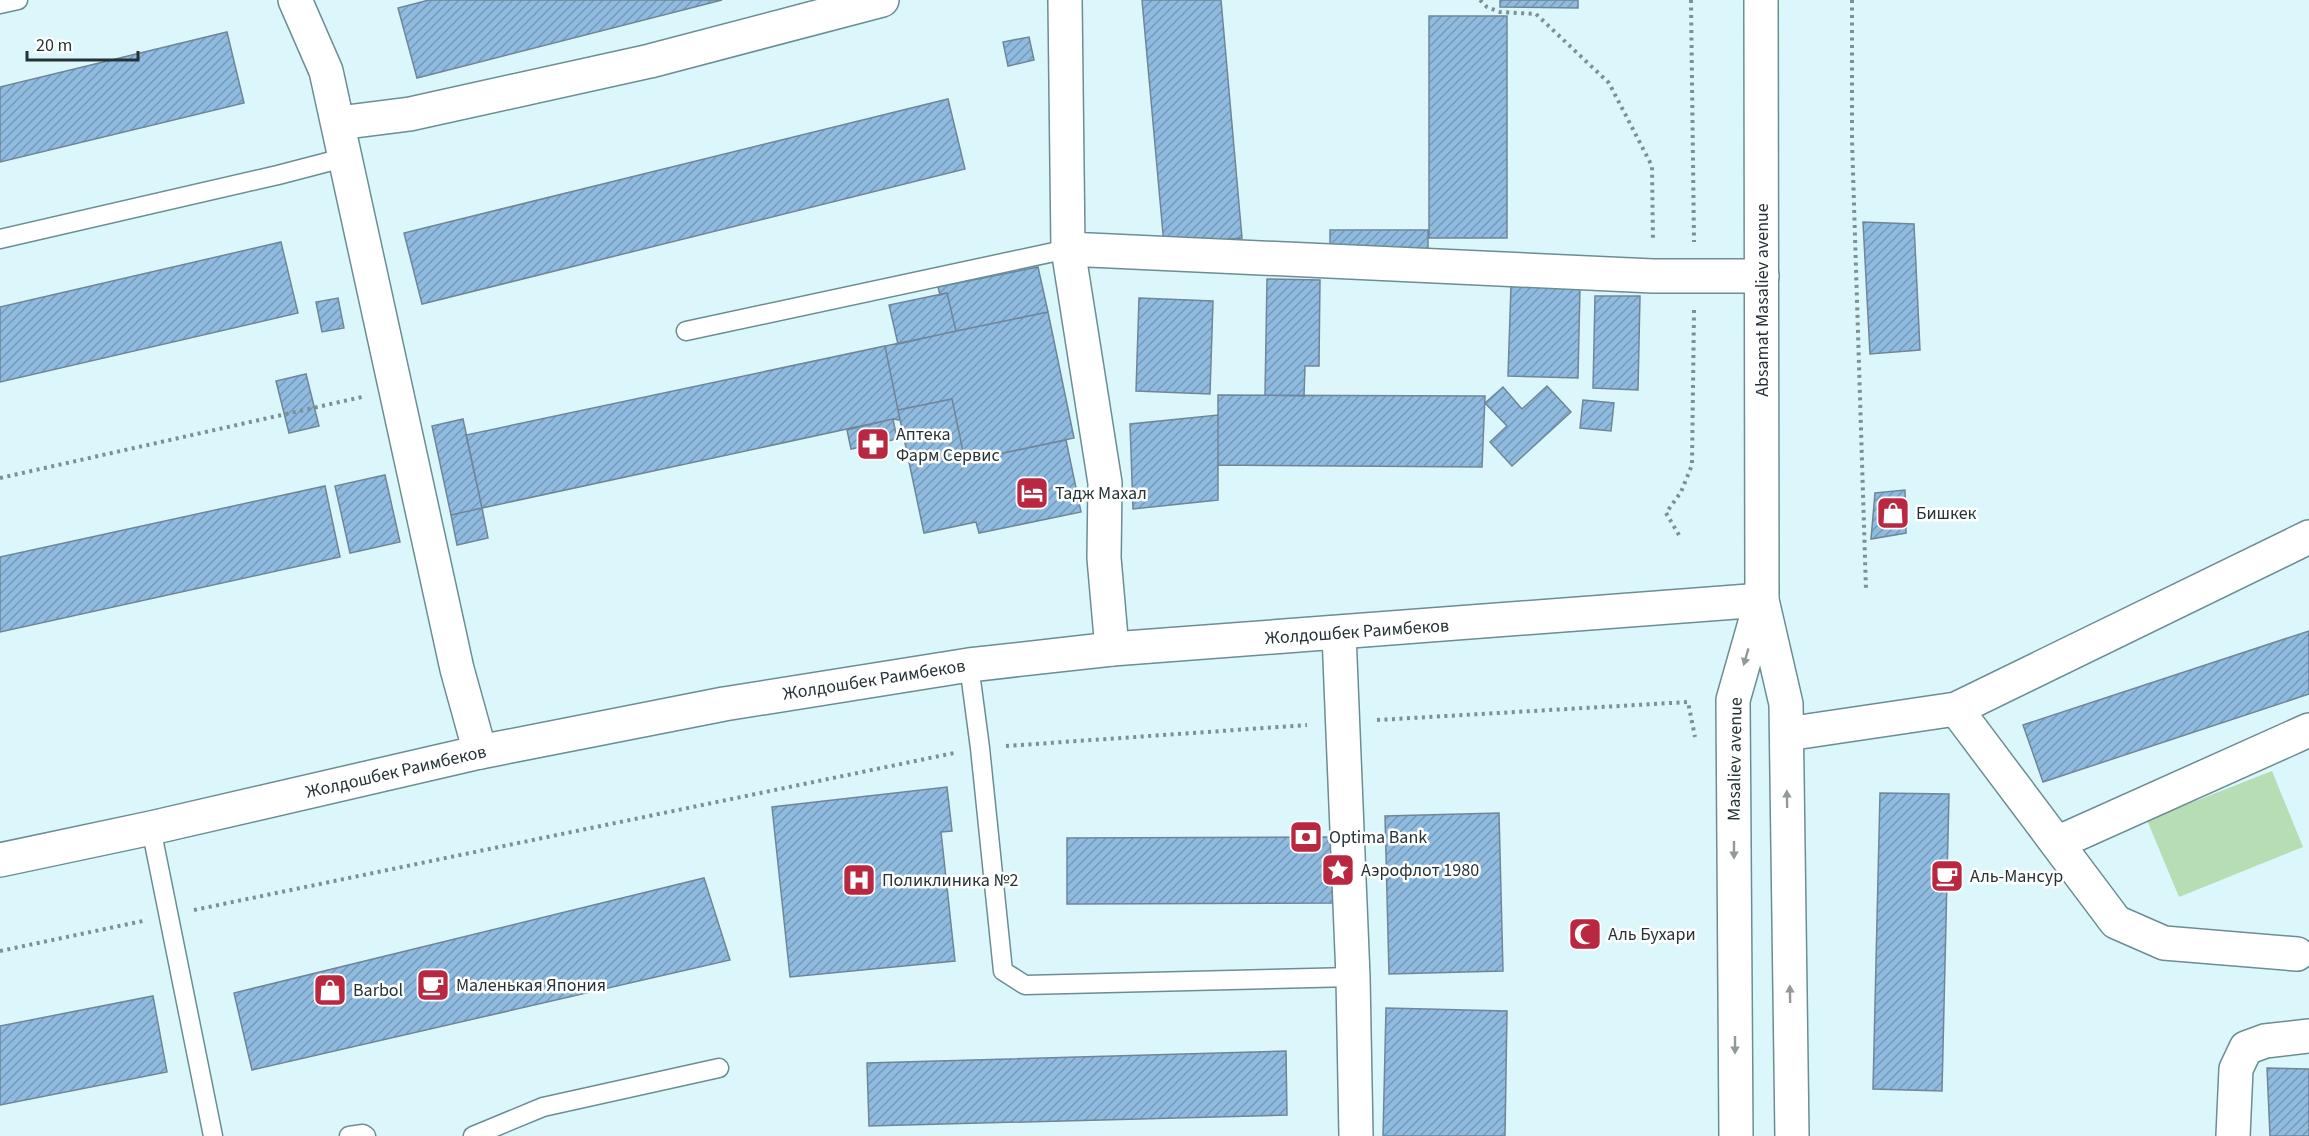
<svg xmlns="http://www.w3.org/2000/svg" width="2309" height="1136" viewBox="0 0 2309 1136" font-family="'Source Sans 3',sans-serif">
	<defs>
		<pattern id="building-hatch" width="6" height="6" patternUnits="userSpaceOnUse" patternTransform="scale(1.5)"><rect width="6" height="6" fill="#8fbbe0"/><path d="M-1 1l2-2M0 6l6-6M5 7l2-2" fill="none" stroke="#7599b6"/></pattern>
	</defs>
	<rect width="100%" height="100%" fill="#dbf7fc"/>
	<!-- park -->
	<path fill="#b6ddb3" d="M2272,771L2303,847L2179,897L2147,820Z"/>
	<!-- building -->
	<path fill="url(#building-hatch)" stroke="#708698" stroke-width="1.5" d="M429,0H722L417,78L398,8Z
		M1142,0H1221L1242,238L1164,245Z
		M1500,0H1578V8L1500,7Z
		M1429,16H1507V238H1429Z
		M227,32L244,103L0,162V87Z
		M1029,37L1034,60L1008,66L1003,42Z
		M948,99L965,169L422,304L404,233Z
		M1863,222L1914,224L1920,350L1870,354Z
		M1330,230H1428V257H1330Z
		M281,242L298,313L0,382V307Z
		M1038,267L1048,312L956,331L947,293L940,295L938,287Z
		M1267,279L1320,280L1319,366H1305L1304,396L1265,395Z
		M1511,285L1580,287L1578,378L1508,376Z
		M947,293L956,331L898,344L889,305Z
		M1595,296H1640L1638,390L1593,388Z
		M338,298L344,328L322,332L316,302Z
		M1139,298L1213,301L1210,394L1136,391Z
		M1048,312L1074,438L965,461L952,399L898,410L885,346Z
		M885,346L900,420L893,419L482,508L466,435Z
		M306,374L319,426L289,433L276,381Z
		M1547,386L1571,412L1512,466L1490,442L1507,426L1485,403L1503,387L1522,409Z
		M1218,395L1485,396L1482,467L1218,465Z
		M952,399L965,461L1066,440L1081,512L979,533L976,522L924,533L898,410Z
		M1583,400L1614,403L1611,431L1580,428Z
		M1218,415V500L1133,509L1130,424Z
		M463,419L482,508L451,515L432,426Z
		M893,419L897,439L851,449L847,430Z
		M385,475L400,542L350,553L335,486Z
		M325,486L340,557L0,632V557Z
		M1905,490L1906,533L1871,539L1875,493Z
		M482,508L488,538L457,545L451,515Z
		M2309,631V694L2043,782L2023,725Z
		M947,787L952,831L941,832L955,961L790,977L772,807Z
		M1880,793L1949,794L1942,1091L1873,1089Z
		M1499,813L1503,971L1389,974L1385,816Z
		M1338,837V903L1067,904V838Z
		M704,878L730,960L252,1070L234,993Z
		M153,996L167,1072L0,1105V1026Z
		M1386,1008L1507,1011L1505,1136H1383Z
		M1286,1051L1287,1115L869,1126L867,1063Z
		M2267,1068L2309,1069V1136H2270Z"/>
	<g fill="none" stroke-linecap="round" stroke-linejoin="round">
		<!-- lane casing -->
		<g stroke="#6c8d93" stroke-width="21">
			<path id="lane" d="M0,4L18,0
				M0,239L278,175L347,157
				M686,331L1068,249
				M969,665L980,748L1003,971L1025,985L1353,977
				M151,828L213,1136
				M349,1136L363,1134L366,1136
				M473,1136L543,1107L719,1068"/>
		</g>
		<!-- street casing -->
		<g stroke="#6c8d93" stroke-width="36">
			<path id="street" d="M295,0L326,71L457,669L480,752
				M1065,0L1068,249L1105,483L1104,558L1112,649
				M339,123L410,114L650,61L882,0
				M1068,249L1653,276H1762
				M1339,634L1353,977L1356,1136
				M1956,709L2116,922L2164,943L2297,954
				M1787,734L1956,709L2309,537
				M2057,843L2309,730
				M2233,1136L2236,1069L2246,1048L2265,1041L2309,1036"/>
		</g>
		<!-- secondary casing -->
		<g stroke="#6c8d93" stroke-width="36">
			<path id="secondary" d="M0,860L151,828L480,752L724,704L969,665L1112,649L1762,600"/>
		</g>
		<!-- primary casing -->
		<g stroke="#6c8d93" stroke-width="36">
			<path id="primary" d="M1761,0L1762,600L1786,704L1792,1136
				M1736,1136L1733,700L1760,605"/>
		</g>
		<!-- path -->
		<path stroke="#7c9094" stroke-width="4" stroke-dasharray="3 4.5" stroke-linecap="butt" d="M1480,0L1487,7L1500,12L1536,14L1609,83L1652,166L1653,242
			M1691,0L1694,242
			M1852,0V140L1866,590
			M0,478L362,397
			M1679,535L1666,513L1681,492L1692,465L1694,310
			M1377,720L1688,702L1695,737
			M1006,746L1307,725
			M194,910L954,753
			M0,951L143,921"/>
		<!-- lane -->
		<use href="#lane" stroke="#fff" stroke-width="18"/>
		<!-- street -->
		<use href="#street" stroke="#fff" stroke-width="33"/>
		<!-- secondary -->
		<use href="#secondary" stroke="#fff" stroke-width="33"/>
		<!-- primary -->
		<use href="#primary" stroke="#fff" stroke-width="33"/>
	</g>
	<!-- one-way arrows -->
	<defs><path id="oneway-solid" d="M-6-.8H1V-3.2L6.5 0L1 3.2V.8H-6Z" transform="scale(1.5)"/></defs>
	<g fill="#92999a">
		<use href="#oneway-solid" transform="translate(1746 657) rotate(106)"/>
		<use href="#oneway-solid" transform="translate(1787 799) rotate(-91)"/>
		<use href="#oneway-solid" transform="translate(1734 850) rotate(90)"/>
		<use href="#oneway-solid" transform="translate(1790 994) rotate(-91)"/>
		<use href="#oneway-solid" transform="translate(1735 1045) rotate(90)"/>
	</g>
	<!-- icons -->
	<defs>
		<g id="pharmacy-square" transform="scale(1.725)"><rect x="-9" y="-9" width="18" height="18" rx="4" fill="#b92840" stroke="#fff"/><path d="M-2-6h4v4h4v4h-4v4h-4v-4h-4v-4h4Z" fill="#fff"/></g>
		<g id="hotel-square" transform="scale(1.725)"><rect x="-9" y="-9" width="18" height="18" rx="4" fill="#b92840" stroke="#fff"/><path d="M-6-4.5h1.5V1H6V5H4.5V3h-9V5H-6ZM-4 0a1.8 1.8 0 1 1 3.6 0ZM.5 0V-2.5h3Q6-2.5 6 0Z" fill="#fff"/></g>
		<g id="shop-square" transform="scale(1.725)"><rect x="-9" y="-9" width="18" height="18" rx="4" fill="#b92840" stroke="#fff"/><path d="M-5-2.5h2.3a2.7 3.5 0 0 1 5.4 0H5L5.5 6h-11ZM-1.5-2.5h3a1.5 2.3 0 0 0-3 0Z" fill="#fff"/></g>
		<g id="bank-square" transform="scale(1.725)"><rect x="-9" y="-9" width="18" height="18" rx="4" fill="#b92840" stroke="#fff"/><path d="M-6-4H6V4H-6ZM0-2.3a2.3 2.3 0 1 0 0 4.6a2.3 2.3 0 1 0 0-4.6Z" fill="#fff"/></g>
		<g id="sight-square" transform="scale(1.725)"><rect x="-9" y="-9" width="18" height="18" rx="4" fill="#b92840" stroke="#fff"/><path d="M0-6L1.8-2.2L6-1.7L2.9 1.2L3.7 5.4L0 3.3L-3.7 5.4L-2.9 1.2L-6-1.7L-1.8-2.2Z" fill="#fff"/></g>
		<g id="cafe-square" transform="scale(1.725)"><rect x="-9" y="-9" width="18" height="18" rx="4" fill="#b92840" stroke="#fff"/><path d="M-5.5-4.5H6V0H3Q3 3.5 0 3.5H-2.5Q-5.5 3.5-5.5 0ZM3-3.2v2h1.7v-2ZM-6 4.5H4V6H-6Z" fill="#fff"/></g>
		<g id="hospital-square" transform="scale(1.725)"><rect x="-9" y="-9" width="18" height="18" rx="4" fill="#b92840" stroke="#fff"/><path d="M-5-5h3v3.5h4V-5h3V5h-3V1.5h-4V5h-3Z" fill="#fff"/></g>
		<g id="mosque-square" transform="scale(1.725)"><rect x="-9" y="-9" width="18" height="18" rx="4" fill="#b92840" stroke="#fff"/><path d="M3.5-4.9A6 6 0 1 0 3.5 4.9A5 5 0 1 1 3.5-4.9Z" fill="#fff"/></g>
	</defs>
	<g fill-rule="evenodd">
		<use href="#pharmacy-square" x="873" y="444"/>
		<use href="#hotel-square" x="1032" y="493"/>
		<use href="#shop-square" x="1893" y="513"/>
		<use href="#bank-square" x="1306" y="837"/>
		<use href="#sight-square" x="1338" y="870"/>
		<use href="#cafe-square" x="1947" y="876"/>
		<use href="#hospital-square" x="859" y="880"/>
		<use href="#mosque-square" x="1585" y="934"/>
		<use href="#cafe-square" x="433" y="985"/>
		<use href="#shop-square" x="330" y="990"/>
	</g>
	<g text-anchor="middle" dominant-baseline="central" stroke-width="5" stroke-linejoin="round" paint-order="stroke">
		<!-- street labels -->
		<g font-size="18" fill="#253336" stroke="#fff">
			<text transform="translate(1762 300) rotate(-90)">Absamat Masaliev avenue</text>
			<text transform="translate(1357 632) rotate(-4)">Жолдошбек Раимбеков</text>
			<text transform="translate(874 680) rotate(-9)">Жолдошбек Раимбеков</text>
			<text transform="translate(1735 759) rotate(-89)">Masaliev avenue</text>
			<text transform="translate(396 772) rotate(-13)">Жолдошбек Раимбеков</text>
		</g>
		<!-- poi labels -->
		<g font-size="18" fill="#253336" stroke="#fff" text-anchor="start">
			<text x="896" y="434">Аптека<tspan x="896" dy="21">Фарм Сервис</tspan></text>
			<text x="1055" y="493">Тадж Махал</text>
			<text x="1916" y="513">Бишкек</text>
			<text x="1329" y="837">Optima Bank</text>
			<text x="1361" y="870">Аэрофлот 1980</text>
			<text x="1970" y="876">Аль-Мансур</text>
			<text x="882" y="880">Поликлиника №2</text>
			<text x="1608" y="934">Аль Бухари</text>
			<text x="456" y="985">Маленькая Япония</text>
			<text x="353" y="990">Barbol</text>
		</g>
	</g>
	<!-- scale -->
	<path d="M27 51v9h111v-9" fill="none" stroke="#253336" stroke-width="3"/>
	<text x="36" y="51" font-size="18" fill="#253336" stroke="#ffffff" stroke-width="4.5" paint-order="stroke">20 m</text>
</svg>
